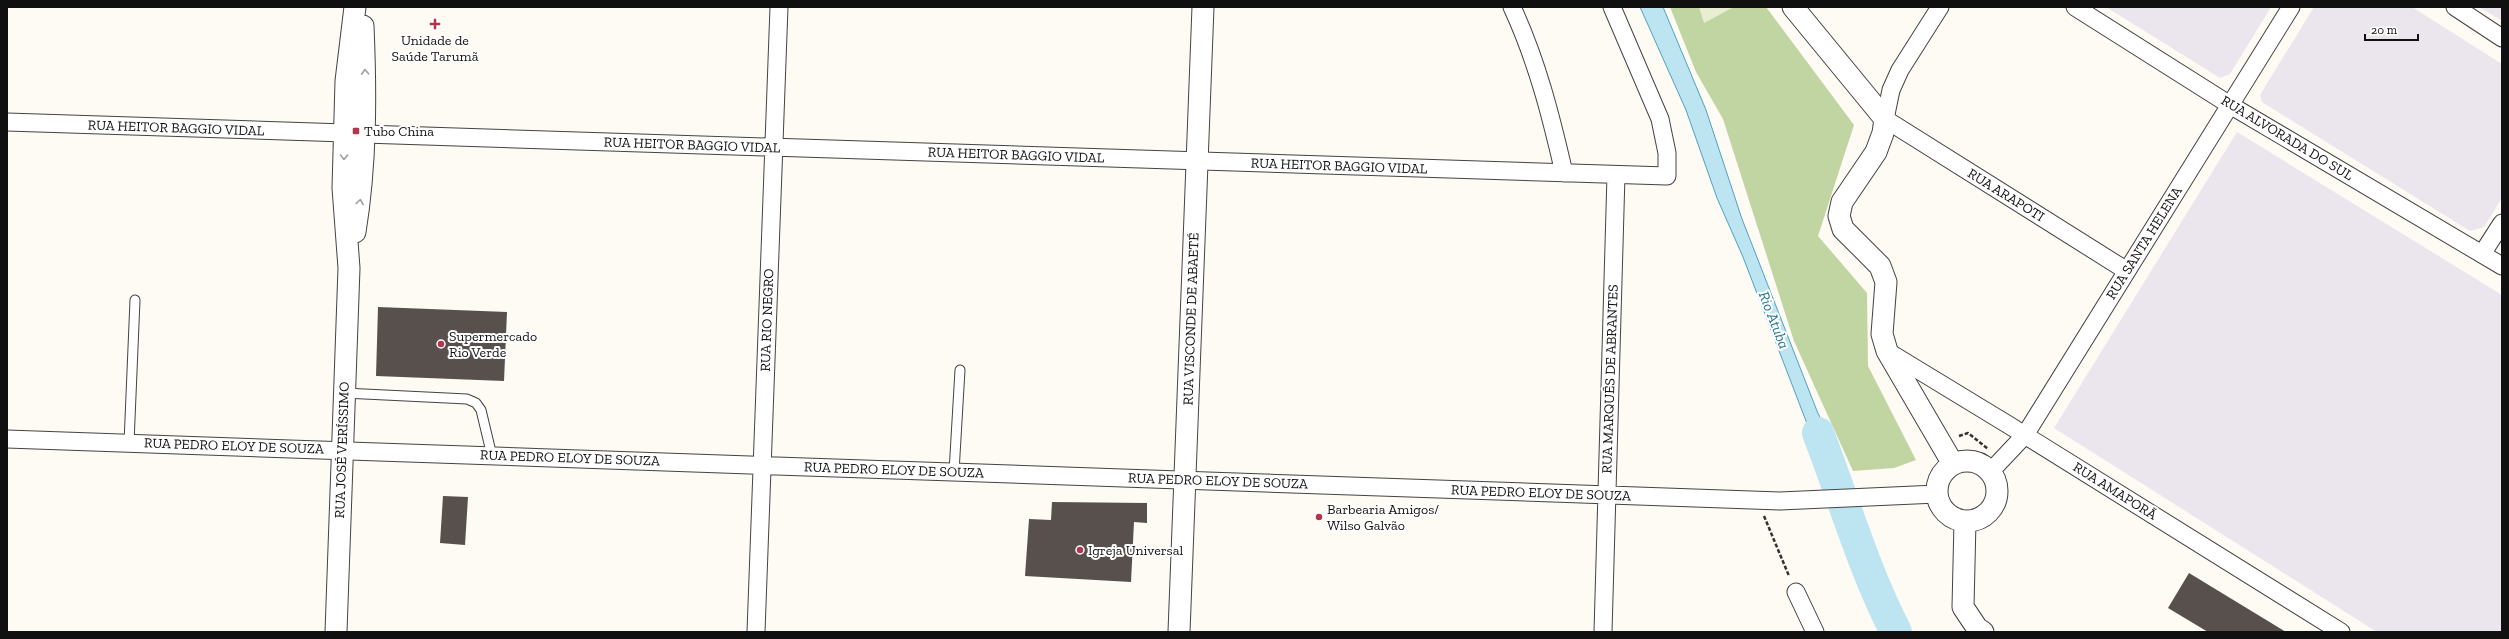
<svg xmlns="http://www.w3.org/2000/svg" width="2509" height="639" viewBox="0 0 2509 639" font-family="'Zilla Slab',serif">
	<rect width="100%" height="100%" fill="#fefaf4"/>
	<!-- industrial -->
	<path fill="#ebe6ed" d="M2106,7H2271L2230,74L2220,78Z
		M2314,7H2412L2502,64V198L2484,227L2470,231L2262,102L2260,95Z
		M2479,7H2502V21Z
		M2237,132L2502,295V632H2377L2054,428Z"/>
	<!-- forest -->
	<path fill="#c0d5a1" d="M1670,7H1766L1854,125L1818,236L1867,293L1868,366L1916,460L1894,468L1853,471L1794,341L1723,119L1696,72Z"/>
	<!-- pitch -->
	<path fill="#e8eed1" d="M1699,7H1734L1704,23Z"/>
	<!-- water -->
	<path fill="#bde5f1" stroke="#4ca3c0" d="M1640,7H1663L1706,110L1742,219L1817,411L1848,476L1826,473L1743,257L1717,198L1686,110Z"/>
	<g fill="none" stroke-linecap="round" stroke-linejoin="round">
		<!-- river -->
		<path stroke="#bde5f1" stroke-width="32" d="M1818,433C1844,500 1863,568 1896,632"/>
	</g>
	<!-- building -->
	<path fill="#58504d" d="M378,307L507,312L504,381L376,376Z
		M443,496L468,497L465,545L440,543Z
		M1052,502L1147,503V523L1134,522L1131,582L1025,576L1029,519L1051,520Z
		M2189,573L2286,632H2208L2168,608Z"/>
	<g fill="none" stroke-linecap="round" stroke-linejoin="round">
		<!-- service casing -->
		<g stroke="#434343" stroke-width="11">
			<path id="service" d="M344,393L467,399L476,403L481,410L492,456
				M129,443L135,300
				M954,472L960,370"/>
		</g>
		<!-- minor casing -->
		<g stroke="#434343" stroke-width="19">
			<path id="minor" d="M1512,7C1537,61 1551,116 1564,173
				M1940,7L1900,70L1891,90L1885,119L2127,271
				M2075,7L2230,105L2502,266
				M2455,7L2502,38
				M7,122L345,133
				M364,134L1667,176V153L1660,119L1612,7
				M2482,254L2502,223
				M1887,351L2007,424L2341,632
				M7,439L1780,501L1937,494
				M1990,472L2025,435L2291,7
				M1796,592L1815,632
				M756,632L779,7
				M1603,632L1616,175"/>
		</g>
		<!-- tertiary casing -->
		<g stroke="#434343" stroke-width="23">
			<path id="tertiary" d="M1793,7L1885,119L1883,133L1876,152L1842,202L1839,216L1843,229L1880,266L1886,282L1882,334L1887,351L1953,464
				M355,232C366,164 366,95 363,26
				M1937 491a30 30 0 1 1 60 0a30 30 0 1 1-60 0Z
				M1965,521L1963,607L1977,628L1983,632
				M336,632L349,268L343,188L346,81L355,7
				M1179,632L1203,7"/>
		</g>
		<!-- path -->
		<path stroke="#323232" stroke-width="2.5" stroke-dasharray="4 2" stroke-linecap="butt" d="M1959,436L1968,433L1988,449
			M1764,516L1789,576"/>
		<!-- service -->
		<use href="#service" stroke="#fff" stroke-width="9"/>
		<!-- minor -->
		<use href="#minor" stroke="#fff" stroke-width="17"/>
		<!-- tertiary -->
		<use href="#tertiary" stroke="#fff" stroke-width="21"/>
	</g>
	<!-- one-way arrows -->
	<defs><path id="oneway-chevron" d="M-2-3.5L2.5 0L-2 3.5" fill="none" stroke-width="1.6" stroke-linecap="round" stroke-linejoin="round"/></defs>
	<g stroke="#9f9f9f">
		<use href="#oneway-chevron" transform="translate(365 72) rotate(-93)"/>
		<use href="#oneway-chevron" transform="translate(344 157) rotate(92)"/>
		<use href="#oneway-chevron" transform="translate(360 202) rotate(-81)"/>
	</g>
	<!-- markers -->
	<g fill="#b3354e" stroke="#fff" stroke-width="1.5">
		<path d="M433 18h4v4h4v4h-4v4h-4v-4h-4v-4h4z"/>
		<rect x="352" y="127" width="8" height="8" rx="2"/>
		<circle cx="441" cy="344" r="4"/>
		<circle cx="1319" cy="517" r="4"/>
		<circle cx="1080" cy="550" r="4"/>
	</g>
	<g text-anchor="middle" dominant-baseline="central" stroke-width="4" stroke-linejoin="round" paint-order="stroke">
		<!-- poi labels -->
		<g font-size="14" fill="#101010" stroke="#fff" text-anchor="start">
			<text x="435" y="40" text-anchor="middle">Unidade de<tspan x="435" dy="16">Saúde Tarumã</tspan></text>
			<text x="364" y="131">Tubo China</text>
			<text x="449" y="336">Supermercado<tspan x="449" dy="16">Rio Verde</tspan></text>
			<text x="1327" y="509">Barbearia Amigos/<tspan x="1327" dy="16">Wilso Galvão</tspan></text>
			<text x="1088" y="550">Igreja Universal</text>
		</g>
		<!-- street labels -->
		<g font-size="14" fill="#101010" stroke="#fff">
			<text transform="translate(176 128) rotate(2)">RUA HEITOR BAGGIO VIDAL</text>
			<text transform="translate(2287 138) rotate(31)">RUA ALVORADA DO SUL</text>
			<text transform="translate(692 145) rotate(2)">RUA HEITOR BAGGIO VIDAL</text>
			<text transform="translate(1016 155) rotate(2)">RUA HEITOR BAGGIO VIDAL</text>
			<text transform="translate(1339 166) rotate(2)">RUA HEITOR BAGGIO VIDAL</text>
			<text transform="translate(2006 195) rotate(32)">RUA ARAPOTI</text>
			<text transform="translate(2144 243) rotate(-58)">RUA SANTA HELENA</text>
			<text transform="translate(1191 319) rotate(-88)">RUA VISCONDE DE ABAETÉ</text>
			<text transform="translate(767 320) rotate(-88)">RUA RIO NEGRO</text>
			<text transform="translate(1610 379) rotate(-88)">RUA MARQUÊS DE ABRANTES</text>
			<text transform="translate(234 446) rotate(2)">RUA PEDRO ELOY DE SOUZA</text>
			<text transform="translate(342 450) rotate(-88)">RUA JOSÉ VERÍSSIMO</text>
			<text transform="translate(570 458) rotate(2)">RUA PEDRO ELOY DE SOUZA</text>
			<text transform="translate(894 470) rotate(2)">RUA PEDRO ELOY DE SOUZA</text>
			<text transform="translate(1218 481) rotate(2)">RUA PEDRO ELOY DE SOUZA</text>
			<text transform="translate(2115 491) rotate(32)">RUA AMAPORÃ</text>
			<text transform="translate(1541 493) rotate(2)">RUA PEDRO ELOY DE SOUZA</text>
		</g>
		<!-- water labels -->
		<g font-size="15" font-style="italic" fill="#257696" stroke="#fff">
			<text transform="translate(1774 320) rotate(69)">Rio Atuba</text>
		</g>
	</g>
	<!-- border -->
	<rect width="2509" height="639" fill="none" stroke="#101010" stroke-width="16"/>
	<!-- scale -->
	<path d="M2365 34v6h53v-6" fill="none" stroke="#101010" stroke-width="2"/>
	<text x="2371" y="34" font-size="12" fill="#101010" stroke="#ffffff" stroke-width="3" paint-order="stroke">20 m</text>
</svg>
